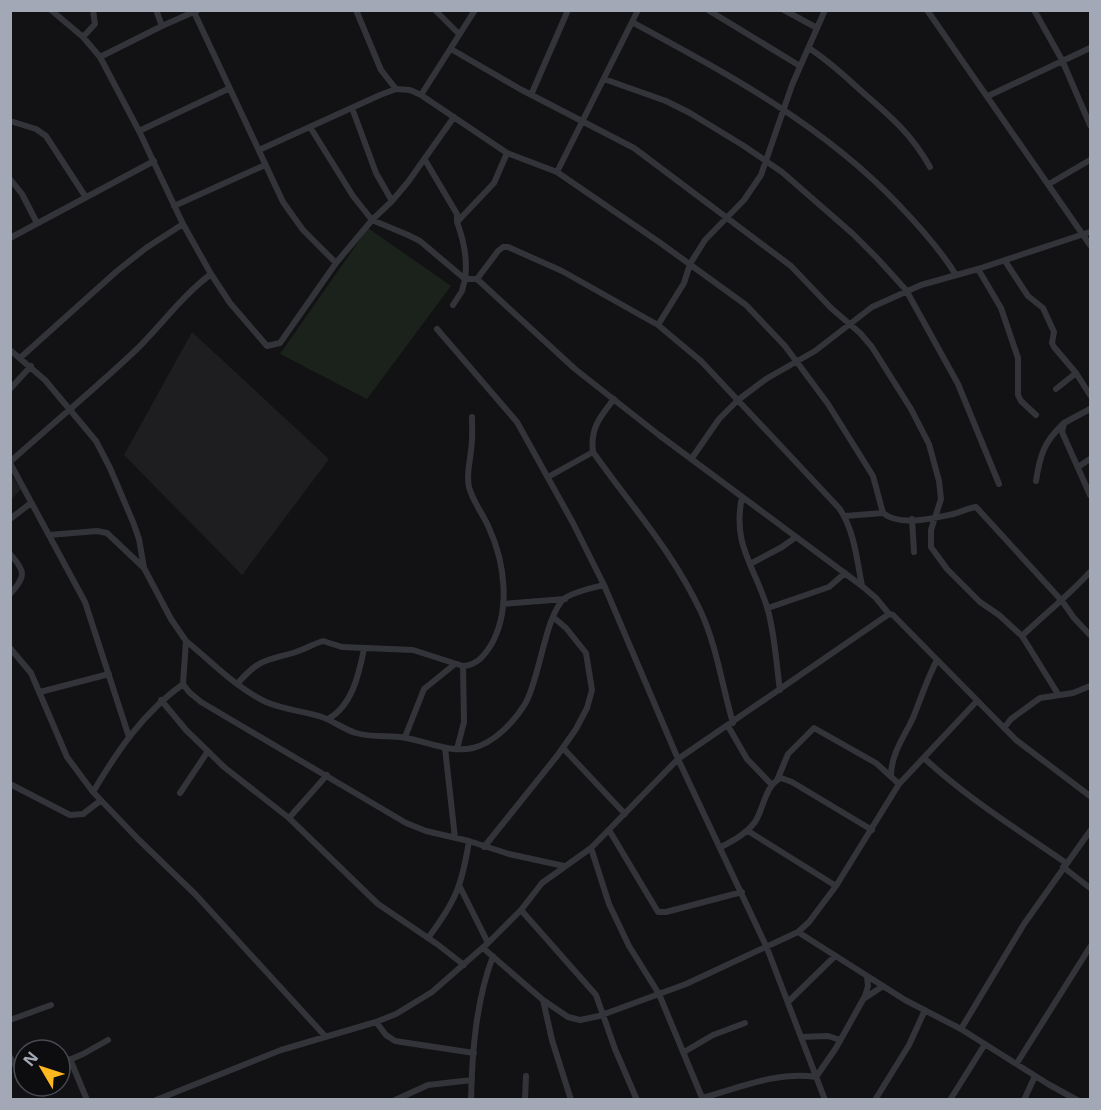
<svg xmlns="http://www.w3.org/2000/svg" width="1101" height="1110" viewBox="0 0 1101 1110" font-family="'Open Sans',sans-serif">
	<rect width="100%" height="100%" fill="#121214"/>
	<!-- built -->
	<path fill="#1e1e21" d="M192,332L329,459L242,575L124,455Z
		M10,473L21,489L11,500H10Z"/>
	<!-- green -->
	<path fill="#1a221b" d="M368,228L451,286L367,399L280,354Z"/>
	<g fill="none" stroke-linecap="round" stroke-linejoin="round">
		<!-- minor -->
		<path stroke="#333439" stroke-width="6" d="M51,10L83,37L100,57L139,131L183,224L211,274L230,303L267,346L280,343L336,263L372,220L392,201L408,182L454,117
			M156,10L162,26
			M356,10L381,70L396,89
			M435,10L459,34
			M708,10L800,66
			M784,10L817,28
			M927,10L1090,245
			M1034,10L1062,60L1090,125
			M194,12L283,202L303,230L336,263
			M632,22C728,74 823,125 899,205C920,227 940,249 956,275
			M83,37L95,24L93,10
			M809,48C827,60 843,74 859,89C889,115 910,132 930,167
			M451,49L520,89L634,148L791,266L831,308L860,333L872,347L911,409L929,444L939,481L941,499L931,530V547L947,569L980,602L999,615L1022,636L1058,694
			M100,57L162,26L198,10
			M604,79L666,101L690,113L744,146L782,172L853,234L877,258L906,290L958,384L999,484
			M421,95L475,10
			M531,95L568,10
			M988,96L1090,48
			M352,108L376,173L392,201
			M10,121L36,129L46,136L85,196
			M310,127L353,196L372,220L408,235L420,241L465,279L462,291L453,305
			M139,131L228,89
			M259,150L380,95L396,89L410,90L421,95L507,153L557,172L659,242L746,305L785,346L828,404L873,476L883,513C900,527 934,518 953,514C961,512 968,508 976,507L1062,601L1074,618L1090,635
			M507,153L494,183L457,222C464,241 468,259 465,279H477L575,369L659,435L862,586L876,598L889,614
			M425,160L457,214V222
			M557,172L638,10
			M10,179L22,194L37,223
			M1049,184L1090,160
			M174,206L265,165
			M10,238L154,161
			M1005,261L1028,296L1043,308L1054,332L1052,343L1054,347L1076,373L1090,395
			M978,269L1001,308L1018,358V395L1021,401L1036,415
			M477,279L498,251L503,247H508L562,271L658,325L701,361L839,508C854,529 857,560 862,586
			M658,325L684,283L690,264L705,240L744,200L761,175L792,85L825,10
			M437,329L517,422L573,523L604,585L678,759L767,948L825,1100
			M10,350L45,380L96,441L110,468L133,522L139,539L144,568
			M20,358L117,271L146,248L183,224
			M10,389L31,366
			M1056,389L1076,373
			M614,399C600,417 590,428 593,452C631,506 672,550 701,612C717,647 722,686 733,723
			M1090,409L1064,423L1062,432L1090,495
			M692,458L719,419L738,400L766,379L815,351L872,307L921,285L978,269L1090,232
			M10,462C52,424 96,388 137,349C162,324 183,295 211,274
			M10,463L85,602L129,737
			M1078,467L1090,459
			M548,477L593,452
			M1036,481C1040,455 1044,442 1063,424
			M742,497C732,545 754,565 767,607C775,633 776,663 780,690
			M845,516L883,513
			M10,519L31,503
			M912,519L914,552
			M49,535L97,531L107,533L144,568L171,619L186,641L183,684L189,692L201,702L406,823L426,831L469,841L509,854L564,866
			M10,554C26,571 26,577 10,594
			M750,564L782,547L796,537
			M503,604L565,599
			M768,608L829,587L845,573
			M1022,636C1045,614 1069,595 1090,572
			M186,641C211,661 236,688 266,702C282,709 301,711 319,716C332,720 343,729 356,733C372,738 390,735 406,738C429,742 450,753 473,748C494,743 514,722 525,704C540,679 545,614 565,598C576,591 592,588 604,585
			M10,648L31,673L67,757L93,792L138,839L196,895L325,1036
			M238,683C260,658 266,661 296,652C305,649 313,644 323,641L342,647L413,650L463,666C477,665 484,656 491,645C511,610 505,563 489,528C483,514 473,502 469,487C466,474 470,463 471,450C473,439 472,428 472,417
			M40,692L109,674
			M161,700L186,730L224,767L289,818L378,904L437,944L464,965
			M328,719C352,706 359,674 364,649
			M728,726L747,759L772,785
			M1004,728L1011,719L1040,698L1073,693L1090,686
			M405,737L424,689L455,664
			M445,748L455,838
			M563,748L625,814
			M457,749L464,722L463,666
			M924,758C967,798 1017,829 1066,863
			M891,776C891,754 904,737 913,718C921,698 927,679 937,660
			M778,778L788,754L814,728L876,763L899,784
			M10,784L70,815L83,814L100,801
			M93,792C118,750 143,713 183,684
			M180,793L208,751
			M289,818L327,775
			M609,830L658,912H666L742,892
			M748,831L836,886
			M484,847L557,756L576,729L587,708L592,690L586,653L566,628L553,617
			M721,847C734,840 746,834 755,822C764,808 765,785 781,778L792,782L872,830
			M591,848L609,904L629,946L659,994L703,1100
			M1063,867L1090,888
			M460,887L488,943
			M521,910L596,995L615,1049L637,1100
			M798,932L809,922L836,886L899,784L976,702
			M428,938C455,902 462,886 469,841
			M483,948L543,1000L568,1017L580,1020L599,1016L686,984L798,932L905,1000L961,1029L1048,1084L1077,1100
			M865,998L883,986
			M543,1000L552,1040L571,1100
			M788,1002L835,956
			M10,1020L51,1005
			M376,1022L386,1035L395,1041L474,1053
			M961,1029L1024,924L1090,831
			M801,1037L828,1036L840,1040
			M684,1052L713,1035L745,1023
			M10,1057L19,1071L24,1073
			M70,1059L87,1100
			M1017,1063L1090,947
			M60,1064L83,1054L108,1040
			M702,1098C739,1088 777,1071 816,1077L836,1048L865,996L868,986L867,977
			M156,1100L281,1050L376,1022L396,1014L432,992L488,943L521,910L542,883L591,848L678,759L889,614L893,615L1016,740L1090,796
			M395,1100L428,1085L472,1080
			M471,1100C472,1052 476,1001 493,956
			M525,1100L526,1076
			M875,1100L909,1045L925,1010
			M950,1100L985,1044
			M1024,1100L1035,1076"/>
	</g>
	<!-- border -->
	<rect width="1101" height="1110" fill="none" stroke="#a2a8b6" stroke-width="24"/>
	<!-- north arrow -->
	<g transform="translate(42 1068) rotate(309)"><circle r="28" fill="#0d0d0f" stroke="#494b52" stroke-width="1.5"/>
	<path d="M0-4.5L10 22L0 15L-10 22Z" fill="#ffb81f"/>
	<text y="-9" font-size="16" font-weight="bold" text-anchor="middle" fill="#a2a8b6">N</text>
	</g>
</svg>
